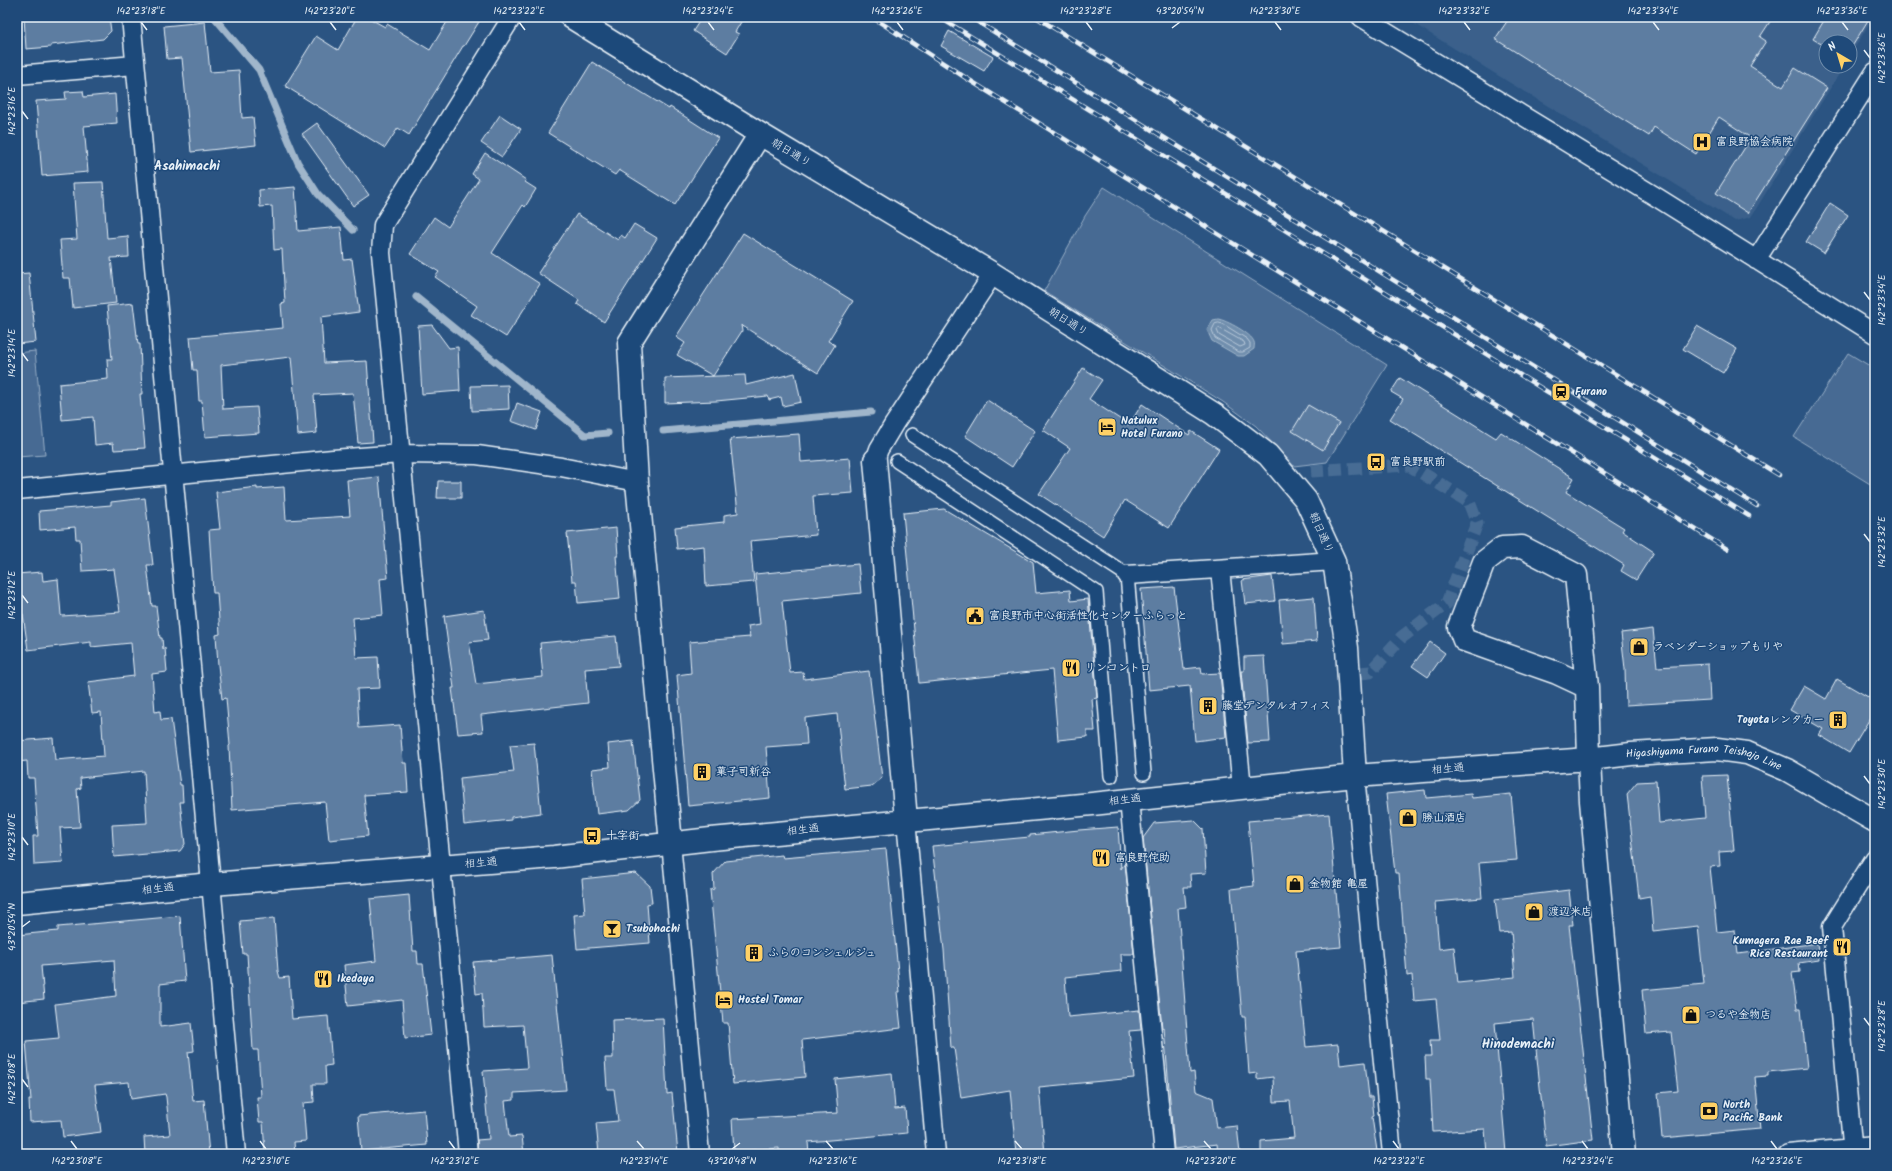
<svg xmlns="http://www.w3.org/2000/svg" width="1892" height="1171" viewBox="0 0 1892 1171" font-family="Kalam,'Klee One',sans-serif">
	<rect width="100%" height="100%" fill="#2b5482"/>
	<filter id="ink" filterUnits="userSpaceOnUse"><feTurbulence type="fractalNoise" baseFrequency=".025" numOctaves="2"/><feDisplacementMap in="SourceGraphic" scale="8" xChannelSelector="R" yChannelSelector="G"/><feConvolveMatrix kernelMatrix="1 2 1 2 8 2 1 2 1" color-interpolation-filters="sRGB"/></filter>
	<g filter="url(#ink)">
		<!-- built -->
		<path fill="#3a608b" d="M1403,17H1869V24L1850,56V42H1826V66H1844L1751,217L1735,221Z"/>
		<!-- green -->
		<path fill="#476b93" stroke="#98aec6" d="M1104,187L1387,365L1327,462L1294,466L1256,426L1223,402L1044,291L1085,216Z
			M35,351L45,455L17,457V353Z
			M1848,353L1875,369V487L1794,437Z"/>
		<!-- water -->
		<path fill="#708ead" stroke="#a0b6cb" d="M1218,319C1226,320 1252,334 1254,342C1255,344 1254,346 1254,349L1244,356H1238L1212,341L1207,330L1213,320Z"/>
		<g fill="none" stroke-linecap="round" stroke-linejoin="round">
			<!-- shore -->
			<path stroke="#b8c9da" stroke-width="1" d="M1219,323L1223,324L1247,339L1250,343V348L1243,352H1239L1215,338L1212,330L1215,324Z
				M1219,328L1244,342L1245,345L1240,347L1219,335L1217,330Z"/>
			<!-- stream -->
			<path stroke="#a0b6cb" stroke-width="7" d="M214,17L259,70L298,163L318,194L353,230
				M416,297L585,435L608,433
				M663,431L871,412"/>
		</g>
		<!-- building -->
		<path fill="#5d7da1" stroke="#e8f1f8" d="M24,17H109L111,31L103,39L51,45V47L26,49Z
			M357,17H367L385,27L387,24L430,50L450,17H482L464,46H463L409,135L398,128L385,148L285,86L316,36L338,50Z
			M702,17H744L735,32L739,34L727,53L693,31Z
			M1510,17H1773L1760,37L1766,41L1750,66L1783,87L1795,68L1827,88L1748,213L1716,193L1751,138L1719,117L1696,154L1654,127L1649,136L1495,39Z
			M1826,17H1870L1850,50V42H1826V47L1813,39Z
			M205,22L210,72L239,70L242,118L253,117L256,145L191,152L182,58L167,59L164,26Z
			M949,31L993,57L984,71L941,46Z
			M592,62L669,109L670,107L718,138L675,205L619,170L615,175L548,133Z
			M83,91L84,97L115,94L117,123L84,126L88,172L42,176L36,101L66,99L65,92Z
			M500,115L521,129L502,157L481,143Z
			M317,123L369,195L353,206L302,134Z
			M485,153L526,180L525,182L536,189L525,207L523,205L492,253L540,284L506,337L471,315L477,306L435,277L439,272L410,254L434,217L448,227L479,179L472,174Z
			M103,182L107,238L128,236L129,257L111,258L116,303L73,308L70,278H63L60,240L77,239L73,183Z
			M295,187L298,231L341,227L344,260L352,259L359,312L321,317L324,363L367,361L373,442L358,443L353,393L314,395L317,433L298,435L291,357L221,365L223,409L257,407L259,433L205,437L202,401H199L197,370H193L190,337L283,328L281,304L285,303L282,249L274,250L272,206L260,207L259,190Z
			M1830,203L1848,215L1824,253L1806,242Z
			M577,214L618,240L621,235L625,238L634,224L657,238L604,322L577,304L579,300L538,273Z
			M743,233L853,301L828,341L835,345L818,373L741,325L742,331L713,376L677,355L685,343L676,337Z
			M29,273L36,342L17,344V274Z
			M133,303L138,344H140L142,394H140L145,448L114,450L113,443L95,445L93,417L62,420L59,384L108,379L107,359H112L107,306Z
			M432,325L449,348L458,347L460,391L422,394L418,326Z
			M1697,326L1737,349L1723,373L1683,349Z
			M1083,368L1102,380L1089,399L1129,425L1142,404L1189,435L1191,431L1219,449L1169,528L1125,500L1103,536L1039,494L1070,448L1043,430Z
			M795,373L801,402L783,406L781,397L769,400L768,396L716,401L665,403V378L745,375L746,385Z
			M1400,378L1496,438L1501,432L1574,478L1566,492L1624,528L1622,531L1654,552L1636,580L1621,571L1624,565L1390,419L1403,399L1391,392Z
			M508,385L509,409L472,411L471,386Z
			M987,400L1035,431L1012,467L965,436Z
			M517,403L542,412L536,430L511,421Z
			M1308,405L1339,423L1323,450L1292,431Z
			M799,434L801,462L850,458L853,493L813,496L816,535L750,541L754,582L706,586L704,546L677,549L675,527L724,522V515L738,513L730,439Z
			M379,477L388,578L380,579L383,615L353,618L356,658L378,657L380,688L357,689L359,728L400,725L403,763H406L408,792L364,795L368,836L329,840L325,802L232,810L229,746L230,745L226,698L222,699L218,665L216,635L220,634L217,593H213L209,530L220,529L216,492L257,487V489L284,487L286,520L350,516L347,480Z
			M438,481H461V498H437Z
			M145,498L153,565H147L152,606H156L160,638H162L163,649L165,648L167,672L152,674L155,712L160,711L161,720L171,719L180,785H182L183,802H180L185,844L180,851L114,857L112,825L147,823L144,771L80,778L81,788L77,789L80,827L60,828L63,863L34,865L33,836H38L34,778H28L27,761L17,762V741L53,738L55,760L104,756L101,712L92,713L88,682L134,676L131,643L91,647V642L28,650L23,614H17V574L42,572L43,581L58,579L61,615L62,616L120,612L114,569L82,571L80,539H76L75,527L40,530L39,511L111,505V502Z
			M944,509L1033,562L1036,593L1070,590L1071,601L1088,599L1097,698L1092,699L1095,731H1087V737L1058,740L1052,670L919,683L903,513Z
			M616,528L618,556H616L620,599L578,603L576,581H572L567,533Z
			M858,564L861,593L782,601L790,673L803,672L804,679L869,671L882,778L872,786L845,789L837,714L805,718L807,744L766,747L770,798L688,806L677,675L691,673L689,642L750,637L748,626L760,624L755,574Z
			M1272,576L1275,601L1245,604L1242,580Z
			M1174,587L1184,669L1201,667L1202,674L1220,673L1226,737L1195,741L1190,686L1149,690L1141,589Z
			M1314,597L1317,641L1283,644L1279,600Z
			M484,610L488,640L469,642L476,684L543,677L540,643L616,636L619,666L585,669L588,703L481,715L483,732L458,734L452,688H454L444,616Z
			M1653,629L1657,667L1708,664L1710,700L1626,705L1625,669L1621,633Z
			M1430,642L1445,653L1428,677L1412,666Z
			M1264,656L1270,742L1248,743L1241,671H1244V657Z
			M1837,679L1875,701V710L1849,753L1819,735L1823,729L1790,710L1804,686L1826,699Z
			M633,741L640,800L629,810L597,814L592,769L610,767L608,744Z
			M534,743L541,813L511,817V820L464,825L460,778L514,772L510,745Z
			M1727,775L1734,851L1719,852L1720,866L1710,867L1717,932L1735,930L1738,954L1817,943L1819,960L1799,963L1800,972L1792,973L1797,1009H1801L1807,1068L1768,1072V1076L1755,1077L1760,1129L1662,1138L1658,1093L1678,1091L1671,1032L1646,1034L1642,990L1704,984L1698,926L1653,931L1650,896L1639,898L1627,794L1637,782L1656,781L1659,823L1705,818L1702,776Z
			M1425,790L1426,798L1471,794L1472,798L1511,794L1517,860L1479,863L1482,898L1435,902L1439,949L1454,947L1458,983L1515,977L1511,932L1499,933L1495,899L1569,890L1573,925H1569L1593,1140L1546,1146L1533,1019L1495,1023L1506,1153L1487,1154L1485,1129L1433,1132L1430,1079H1426L1425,1056H1431L1430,1040H1440L1436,999L1414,1001L1412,975L1407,976L1399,873H1395L1386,794Z
			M1329,814L1341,947L1296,951L1306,1047L1338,1044L1340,1065L1365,1062L1369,1097H1372L1374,1116L1372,1117L1377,1151L1355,1154H1261V1141L1294,1138L1290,1101L1274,1102L1273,1077L1257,1079V1073L1249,1074L1245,1017H1242L1231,889L1254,886L1248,821Z
			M1194,820L1203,829L1206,873L1190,874L1191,887H1184L1186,907L1178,908L1190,1073L1194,1072L1196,1091L1213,1098L1217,1128L1237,1126L1240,1154H1218L1217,1144L1174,1149L1164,1028H1162L1143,838L1154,823Z
			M1118,827L1121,869L1125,863L1134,954H1121L1122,971L1065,977L1068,1017L1139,1010L1141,1030L1129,1031L1134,1078L1039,1087L1045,1154H1016L1010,1090L961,1098L954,1048H951L944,950L932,846L1030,837V835L1079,830Z
			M886,849L900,992H897L901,1028L802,1040L805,1077L733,1084L728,1023H723L710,890L714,889L713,874L725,861L782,855L783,858Z
			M636,873L650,886L652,903L647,904L650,943L577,949L574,915L585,914L582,879Z
			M409,895L413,951H417L418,964H423L431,1035L405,1038L402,1000L348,1006L344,965L376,961L370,899Z
			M180,916L185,981L160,984V1027L191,1023L194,1051L188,1052L193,1101L204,1100L209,1154H145L144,1137L170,1135L166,1097L165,1094L131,1099L129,1082L95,1085L101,1132L63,1137L61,1120L30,1122L29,1100H31L26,1041L59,1038L55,1004L116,996L114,960L41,966L44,999L17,1002V935L58,931V927Z
			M274,918L278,971L280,978L289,977L292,1019L328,1016L332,1065L325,1066L326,1084H313L314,1102L303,1103L306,1141L294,1142L295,1154H265L263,1122H259L257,1097H261L258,1050H253L247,954H243L240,921Z
			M552,955L566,1090L514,1093V1100L505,1101L509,1137L522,1136L524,1154H478L477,1140L489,1139L483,1071L527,1068L523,1025L484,1027L482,993L476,994L473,962Z
			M663,1018L667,1094L672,1093L678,1153L599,1154L596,1123L618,1121L614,1089H607L605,1058H613L612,1020Z
			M892,1073L895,1109L905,1108L907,1133L808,1142L809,1154H779V1148L734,1152L732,1119L838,1113L835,1079Z
			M424,1110L427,1145L361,1151L358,1116Z"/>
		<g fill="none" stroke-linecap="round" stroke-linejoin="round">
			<!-- pedestrian-tunnel -->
			<path stroke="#476c94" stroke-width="13" stroke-dasharray="13 6" stroke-linecap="butt" d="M1311,471L1409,465L1469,502L1477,523L1447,603L1402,637L1370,672L1349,674"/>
			<!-- pedestrian casing -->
			<g stroke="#e8f1f8" stroke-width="16">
				<path id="pedestrian" d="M912,435L1127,575L1144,773
					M897,461L1096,592L1111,776"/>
			</g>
			<!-- minor casing -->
			<g stroke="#e8f1f8" stroke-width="21">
				<path id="minor" d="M131,17L236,1154
					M1361,17L1658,198L1875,334
					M17,75L135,65
					M1756,260L1875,72
					M875,460L879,449L894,424L993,274
					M17,490L333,459L401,454L477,455L561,467L637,482
					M1220,569L1242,788
					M1127,575L1334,561
					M1355,776L1392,1154
					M1129,800L1164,1154
					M906,820L936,1154
					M671,843L700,1154
					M468,1154L441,866L381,253L383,225L512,17
					M1788,1154L1875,1146
					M1853,1154L1832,927L1875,858"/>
			</g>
			<!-- tertiary casing -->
			<g stroke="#e8f1f8" stroke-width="25">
				<path id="tertiary" d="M571,17L760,134L993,274L1214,414L1268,455L1306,500L1334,561L1347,648L1355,776
					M875,460L906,820
					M671,843L637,482L629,343L760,134
					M17,903L212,884L554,857L711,839L1092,804L1355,776L1589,759L1591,801L1624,1154"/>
			</g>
			<!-- secondary casing -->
			<g stroke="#e8f1f8" stroke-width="25">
				<g id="secondary">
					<path id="s1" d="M1587,687L1557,673L1464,640L1459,627L1484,562L1502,548L1522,547L1576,575L1587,687L1589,759L1631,754L1717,749L1747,753L1787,770L1875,821"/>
				</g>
			</g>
			<!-- pedestrian -->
			<use href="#pedestrian" stroke="#1f4a7a" stroke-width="13"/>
			<!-- minor -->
			<use href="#minor" stroke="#1f4a7a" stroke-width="18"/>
			<!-- tertiary -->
			<use href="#tertiary" stroke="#1f4a7a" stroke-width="22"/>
			<!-- secondary -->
			<use href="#secondary" stroke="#1f4a7a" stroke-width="22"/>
			<!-- rail casing -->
			<g stroke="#e8f1f8" stroke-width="4.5">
				<path id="rail" d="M872,17L966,78L1727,549
					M939,17L1749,516
					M970,17L1757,506
					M1036,17L1779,475"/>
			</g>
			<!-- rail -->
			<use href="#rail" stroke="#1f4a7a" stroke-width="3" stroke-dasharray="9" stroke-linecap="butt"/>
		</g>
	</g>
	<!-- ticks -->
	<path fill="none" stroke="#e8f1f8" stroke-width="1.5" d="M141,22L147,30M330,22L336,30M519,22L525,30M708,22L714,30M897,22L903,30M1086,22L1092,30M1275,22L1281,30M1464,22L1470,30M1653,22L1659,30M1842,22L1848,30M1172,28L1180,22M1864,50L1870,58M22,111L28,119M1864,292L1870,300M22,353L28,361M1864,534L1870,542M22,595L28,603M1864,776L1870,784M22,837L28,845M22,927L30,921M1864,1018L1870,1026M22,1079L28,1087M71,1141L77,1149M260,1141L266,1149M449,1141L455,1149M637,1141L644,1149M826,1141L833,1149M1015,1141L1022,1149M1204,1141L1211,1149M1393,1141L1399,1149M1582,1141L1588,1149M1771,1141L1777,1149M732,1149L740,1143"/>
	<!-- icons -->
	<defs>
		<g id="hospital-square" transform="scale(1)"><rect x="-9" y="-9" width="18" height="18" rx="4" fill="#ffd166" stroke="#1f4a7a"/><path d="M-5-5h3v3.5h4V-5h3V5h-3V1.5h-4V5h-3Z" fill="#111"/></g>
		<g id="station-square" transform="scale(1)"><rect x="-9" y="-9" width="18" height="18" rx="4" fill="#ffd166" stroke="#1f4a7a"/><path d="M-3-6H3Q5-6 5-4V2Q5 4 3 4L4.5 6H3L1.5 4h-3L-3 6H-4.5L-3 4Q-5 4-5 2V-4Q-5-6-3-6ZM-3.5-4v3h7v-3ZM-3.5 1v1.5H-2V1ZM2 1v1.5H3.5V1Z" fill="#111"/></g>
		<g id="hotel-square" transform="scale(1)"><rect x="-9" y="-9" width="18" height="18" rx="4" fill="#ffd166" stroke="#1f4a7a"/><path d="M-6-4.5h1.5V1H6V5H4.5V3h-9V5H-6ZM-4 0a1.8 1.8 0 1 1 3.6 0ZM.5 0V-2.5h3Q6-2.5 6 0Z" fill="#111"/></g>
		<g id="bus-square" transform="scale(1)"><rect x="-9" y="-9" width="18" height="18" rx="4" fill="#ffd166" stroke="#1f4a7a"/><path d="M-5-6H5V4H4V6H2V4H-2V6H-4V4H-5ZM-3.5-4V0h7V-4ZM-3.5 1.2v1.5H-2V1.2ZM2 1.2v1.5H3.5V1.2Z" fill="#111"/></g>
		<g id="civic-square" transform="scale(1)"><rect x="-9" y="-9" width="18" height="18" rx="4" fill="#ffd166" stroke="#1f4a7a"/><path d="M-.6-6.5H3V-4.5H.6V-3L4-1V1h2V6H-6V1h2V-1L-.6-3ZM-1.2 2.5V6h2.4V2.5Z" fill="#111"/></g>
		<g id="shop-square" transform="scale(1)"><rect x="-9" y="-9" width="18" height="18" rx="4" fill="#ffd166" stroke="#1f4a7a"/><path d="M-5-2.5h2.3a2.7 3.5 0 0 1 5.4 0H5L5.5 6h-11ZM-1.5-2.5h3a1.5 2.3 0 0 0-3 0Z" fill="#111"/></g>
		<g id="restaurant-square" transform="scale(1)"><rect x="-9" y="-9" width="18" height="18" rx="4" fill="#ffd166" stroke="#1f4a7a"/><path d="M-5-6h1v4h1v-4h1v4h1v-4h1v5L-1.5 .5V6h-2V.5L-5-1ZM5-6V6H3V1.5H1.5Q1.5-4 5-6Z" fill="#111"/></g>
		<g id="building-square" transform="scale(1)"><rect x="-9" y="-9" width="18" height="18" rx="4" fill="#ffd166" stroke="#1f4a7a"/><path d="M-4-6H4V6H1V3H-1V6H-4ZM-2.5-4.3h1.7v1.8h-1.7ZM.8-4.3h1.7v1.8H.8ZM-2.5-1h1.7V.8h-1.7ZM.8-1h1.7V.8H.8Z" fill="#111"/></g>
		<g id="bar-square" transform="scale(1)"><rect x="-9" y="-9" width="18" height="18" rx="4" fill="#ffd166" stroke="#1f4a7a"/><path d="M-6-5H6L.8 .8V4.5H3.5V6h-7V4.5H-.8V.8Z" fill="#111"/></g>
		<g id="bank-square" transform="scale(1)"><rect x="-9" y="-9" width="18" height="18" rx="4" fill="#ffd166" stroke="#1f4a7a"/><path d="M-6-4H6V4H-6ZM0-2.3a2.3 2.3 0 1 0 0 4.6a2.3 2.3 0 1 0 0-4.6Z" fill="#111"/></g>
	</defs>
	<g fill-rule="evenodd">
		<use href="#hospital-square" x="1702" y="142"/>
		<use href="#station-square" x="1561" y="392"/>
		<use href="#hotel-square" x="1107" y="427"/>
		<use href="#bus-square" x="1376" y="462"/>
		<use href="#civic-square" x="975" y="616"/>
		<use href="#shop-square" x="1639" y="647"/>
		<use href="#restaurant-square" x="1071" y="668"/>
		<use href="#building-square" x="1208" y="706"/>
		<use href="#building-square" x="1838" y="720"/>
		<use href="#building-square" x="702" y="772"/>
		<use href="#shop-square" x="1408" y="818"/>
		<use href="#bus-square" x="592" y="836"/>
		<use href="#restaurant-square" x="1101" y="858"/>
		<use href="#shop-square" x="1295" y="884"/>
		<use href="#shop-square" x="1534" y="912"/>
		<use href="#bar-square" x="612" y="929"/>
		<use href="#restaurant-square" x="1842" y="947"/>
		<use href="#building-square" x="754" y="953"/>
		<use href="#restaurant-square" x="323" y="979"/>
		<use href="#hotel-square" x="724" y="1000"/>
		<use href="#shop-square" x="1691" y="1015"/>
		<use href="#bank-square" x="1709" y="1111"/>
	</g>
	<g text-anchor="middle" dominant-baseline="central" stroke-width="3" stroke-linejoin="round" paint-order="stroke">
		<!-- poi labels -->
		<g font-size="11" font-weight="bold" fill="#e8f1f8" stroke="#1f4a7a" text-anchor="start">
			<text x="1716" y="142">富良野協会病院</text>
			<text x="1575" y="392">Furano</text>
			<text x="1121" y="421">Natulux<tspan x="1121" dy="13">Hotel Furano</tspan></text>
			<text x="1390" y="462">富良野駅前</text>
			<text x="989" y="616">富良野市中心街活性化センターふらっと</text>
			<text x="1653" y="647">ラベンダーショップもりや</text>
			<text x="1085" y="668">リンコントロ</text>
			<text x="1222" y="706">藤堂デンタルオフィス</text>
			<text x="1824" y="720" text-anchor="end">Toyotaレンタカー</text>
			<text x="716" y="772">菓子司新谷</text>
			<text x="1422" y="818">勝山酒店</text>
			<text x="606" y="836">十字街</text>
			<text x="1115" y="858">富良野侘助</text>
			<text x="1309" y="884">金物館 亀屋</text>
			<text x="1548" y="912">渡辺米店</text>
			<text x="626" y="929">Tsubohachi</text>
			<text x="1828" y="941" text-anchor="end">Kumagera Rae Beef<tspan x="1828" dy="13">Rice Restaurant</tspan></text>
			<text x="768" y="953">ふらのコンシェルジュ</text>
			<text x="337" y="979">Ikedaya</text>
			<text x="738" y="1000">Hostel Tomar</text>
			<text x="1705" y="1015">つるや金物店</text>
			<text x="1723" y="1105">North<tspan x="1723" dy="13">Pacific Bank</tspan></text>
		</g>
		<!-- street labels -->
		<g font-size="11" fill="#e8f1f8" stroke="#1f4a7a">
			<text transform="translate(791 153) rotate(31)">朝日通り</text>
			<text transform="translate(1068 322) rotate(32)">朝日通り</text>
			<text transform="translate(1321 533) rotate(66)">朝日通り</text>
			<text stroke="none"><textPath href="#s1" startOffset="620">Higashiyama Furano Teishajo Line</textPath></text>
			<text transform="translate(1448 769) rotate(-4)">相生通</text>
			<text transform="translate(1125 800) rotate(-6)">相生通</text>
			<text transform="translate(803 830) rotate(-6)">相生通</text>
			<text transform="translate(481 863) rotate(-4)">相生通</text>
			<text transform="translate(158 889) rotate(-6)">相生通</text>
		</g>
		<!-- quarter labels -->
		<g font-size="13" font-weight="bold" fill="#e8f1f8" stroke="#1f4a7a">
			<text x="187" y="166">Asahimachi</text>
			<text x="1518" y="1044">Hinodemachi</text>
		</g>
	</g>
	<!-- margin -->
	<rect width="1892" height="1171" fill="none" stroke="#1f4a7a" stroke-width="44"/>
	<!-- north arrow -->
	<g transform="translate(1838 54) rotate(322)"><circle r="19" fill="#1f4a7a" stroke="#6f8dac"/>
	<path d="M0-3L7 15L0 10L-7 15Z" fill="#ffd166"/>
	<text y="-6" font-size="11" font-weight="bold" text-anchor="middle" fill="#e8f1f8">N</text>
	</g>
	<rect x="22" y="22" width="1848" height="1127" fill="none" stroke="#e8f1f8" stroke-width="1.5"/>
	<g font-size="10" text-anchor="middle" fill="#e8f1f8">
		<text x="141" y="14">142°23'18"E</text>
		<text x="330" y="14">142°23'20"E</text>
		<text x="519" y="14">142°23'22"E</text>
		<text x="708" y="14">142°23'24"E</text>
		<text x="897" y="14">142°23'26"E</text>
		<text x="1086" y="14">142°23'28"E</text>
		<text x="1180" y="14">43°20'54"N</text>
		<text x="1275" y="14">142°23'30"E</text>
		<text x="1464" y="14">142°23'32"E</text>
		<text x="1653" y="14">142°23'34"E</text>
		<text x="1842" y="14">142°23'36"E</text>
		<text transform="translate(1881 58) rotate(-90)" y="4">142°23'36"E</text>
		<text transform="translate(11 111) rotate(-90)" y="4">142°23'16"E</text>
		<text transform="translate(1881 300) rotate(-90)" y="4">142°23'34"E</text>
		<text transform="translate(11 353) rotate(-90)" y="4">142°23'14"E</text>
		<text transform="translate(1881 542) rotate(-90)" y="4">142°23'32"E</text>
		<text transform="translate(11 595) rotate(-90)" y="4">142°23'12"E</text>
		<text transform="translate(1881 784) rotate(-90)" y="4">142°23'30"E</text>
		<text transform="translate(11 837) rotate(-90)" y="4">142°23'10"E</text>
		<text transform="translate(11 927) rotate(-90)" y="4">43°20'54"N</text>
		<text transform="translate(1881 1026) rotate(-90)" y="4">142°23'28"E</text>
		<text transform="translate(11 1079) rotate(-90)" y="4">142°23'08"E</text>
		<text x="77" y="1164">142°23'08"E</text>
		<text x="266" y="1164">142°23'10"E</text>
		<text x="455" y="1164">142°23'12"E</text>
		<text x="644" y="1164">142°23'14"E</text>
		<text x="732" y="1164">43°20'48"N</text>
		<text x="833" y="1164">142°23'16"E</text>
		<text x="1022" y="1164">142°23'18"E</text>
		<text x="1211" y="1164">142°23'20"E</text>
		<text x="1399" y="1164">142°23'22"E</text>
		<text x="1588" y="1164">142°23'24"E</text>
		<text x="1777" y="1164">142°23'26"E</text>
	</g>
</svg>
